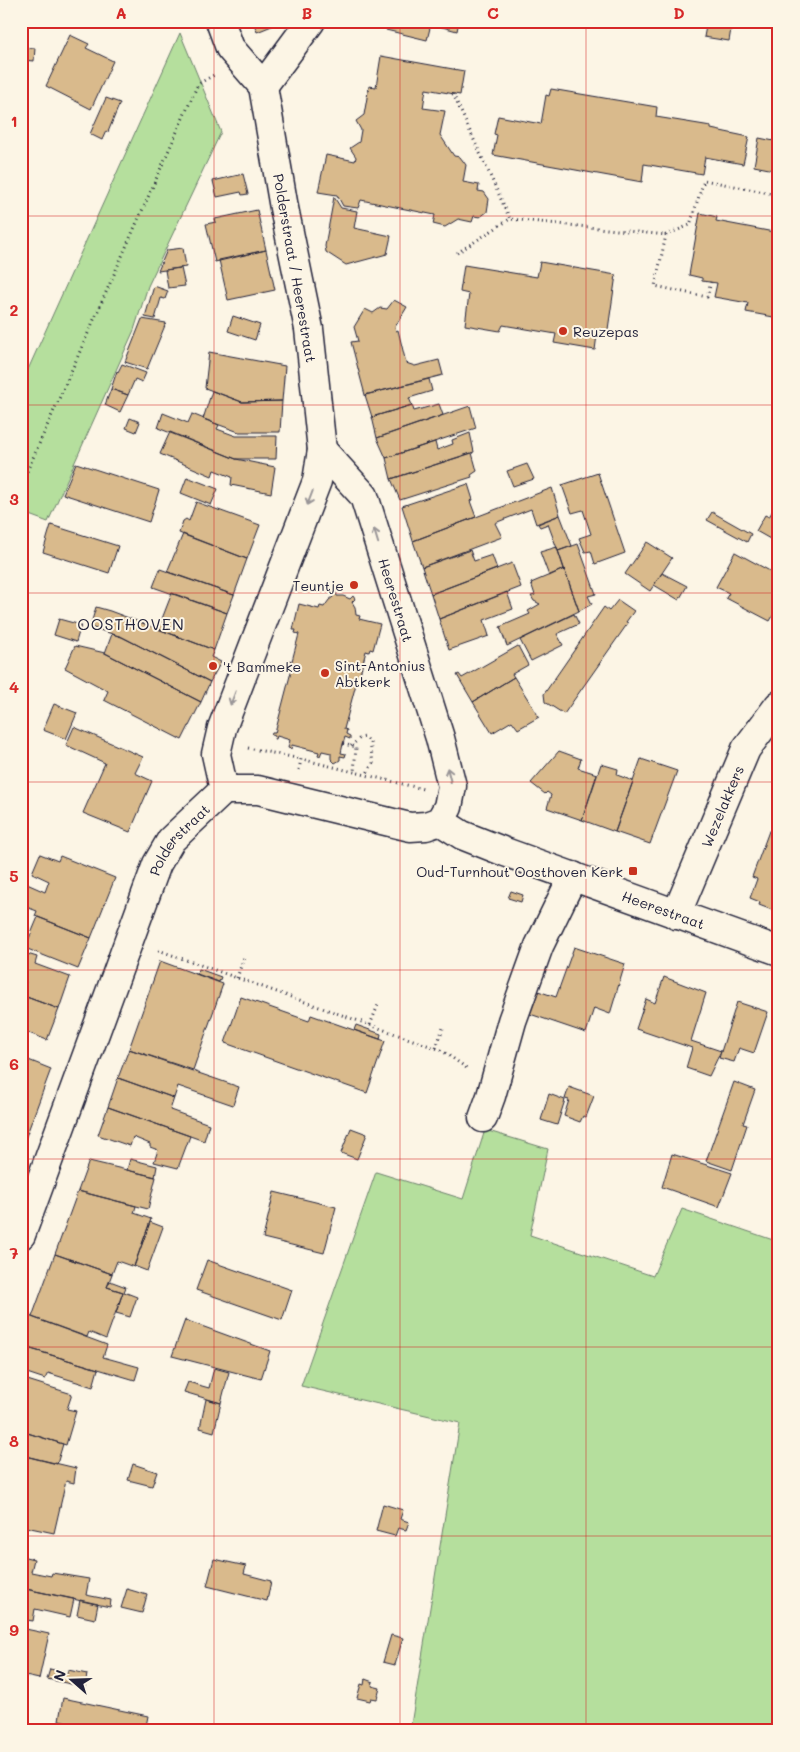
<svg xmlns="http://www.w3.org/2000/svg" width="800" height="1752" viewBox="0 0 800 1752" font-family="Mali,sans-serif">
	<rect width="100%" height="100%" fill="#fcf5e5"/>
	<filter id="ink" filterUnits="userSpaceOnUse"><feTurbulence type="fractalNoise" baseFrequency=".02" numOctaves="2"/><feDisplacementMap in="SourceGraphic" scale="10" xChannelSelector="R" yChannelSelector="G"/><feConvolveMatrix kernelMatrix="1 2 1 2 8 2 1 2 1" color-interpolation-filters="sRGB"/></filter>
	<g filter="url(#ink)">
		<!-- green -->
		<path fill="#b5df9d" stroke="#6c806c" d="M180,33L221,132L148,286L134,330L48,522L21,512V385Z
			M485,1130L548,1149L530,1235L653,1276L682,1209L779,1242V1731H410L460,1423L301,1386L376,1172L463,1199Z"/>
		<!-- building -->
		<path fill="#d9ba8c" stroke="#22223b" d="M253,21H284L257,32Z
			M388,21H459L457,31L431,24L427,40L386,30Z
			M707,21L732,23L729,41L704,37Z
			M21,30L22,47L35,48L34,61L22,60L21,69Z
			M70,35L89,44L86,48L113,61L91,109L46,86Z
			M381,56L464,71L460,95L426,89L423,108L445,111L440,135L454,156L460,157L466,165L463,182L479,185L478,191L484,192L489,199L487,212L480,217L474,216L472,222L458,219L445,227L433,224L435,215L361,200L358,208L343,206L337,195L318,192L326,155L355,161L356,157L350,148L359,142L361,130L356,121L364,115L369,86L376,87Z
			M551,89L657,107L656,117L711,126V129L749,137L743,164L705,157L702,174L644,164L642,182L493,155L497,135L494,134L498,116L541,124L546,95L549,96Z
			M106,98L120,103L108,132L106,131L102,140L90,134Z
			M759,138L779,142V171L754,166Z
			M243,174L248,194L242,195L241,192L217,197L213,181Z
			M334,197L341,208L357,211L354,228L391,236L387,254L346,265L326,252L325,246Z
			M257,210L266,250L215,262L206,224L216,222L215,219Z
			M700,213L717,217L716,221L779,233V318L746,312L748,303L714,297L717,283L702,281V278L689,275Z
			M183,248L186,267L158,271L167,250Z
			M266,250L275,290L228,300L219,260Z
			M540,262L616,275L607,336L597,335L595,350L554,343L556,334L503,325L500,331L465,325L469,294L460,292L464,265L537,277Z
			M181,268L185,286L168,288L165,270Z
			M154,286L168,291L165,299L161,298L155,319L145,317Z
			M394,300L407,307L395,327L396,331L398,330L406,363L415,366L439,360L443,375L365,395L351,342L358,341L354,327L365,309L373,313L380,308L387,309Z
			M233,316L260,325L255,340L228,331Z
			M142,319L166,323L147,369L125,362Z
			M209,352L285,366L282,401L242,402L205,388Z
			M122,364L146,373L142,382L135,379L128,395L111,389L117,371L118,372Z
			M429,379L432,391L409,398L412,405L372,417L365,395Z
			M111,389L128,395L120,412L105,405Z
			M212,391L242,402L282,401L280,432H239L203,419Z
			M439,404L443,415L377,438L372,417L412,405L414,411Z
			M470,406L476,428L386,458L377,438Z
			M163,413L188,423L192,414L219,425L217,429L236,436H277L276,459H236L158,428Z
			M130,418L140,422L136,432L126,428Z
			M170,432L236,459L275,467L271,493L231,485L232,477L214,470L212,476L160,454Z
			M470,433L474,452L391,479L386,458L435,442L437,450L453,444L452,440Z
			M472,453L477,471L471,475L472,477L400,500L391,479Z
			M76,463L159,490L149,522L63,494Z
			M527,464L534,479L513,486L507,471Z
			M598,473L625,553L595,564L591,551L585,552L579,538L591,534L583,510L572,513L562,485Z
			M187,477L218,489L211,505L181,493Z
			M468,484L473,500L470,501L476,517L413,541L402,506Z
			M552,488L560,515L536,524L531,509L495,523L502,537L422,567L413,541Z
			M779,500V544L756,531L765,515L769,517Z
			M196,502L260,525L247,559L179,533L183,521L186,519L189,521Z
			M712,512L751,534L747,542L707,520Z
			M560,515L572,546L558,551L548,524L540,527L538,524Z
			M51,525L118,546L109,573L43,552Z
			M183,534L247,559L234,595L167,572Z
			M647,542L672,558L650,591L625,574Z
			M578,544L596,594L588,596L592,604L579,611L558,551Z
			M557,547L564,569L549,576L540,552Z
			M470,550L474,561L492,555L497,569L431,594L422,567Z
			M735,552L779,576V605L770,621L726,598L729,593L716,587Z
			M512,563L521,587L439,619L431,594Z
			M160,569L234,595L227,613L153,587Z
			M564,569L579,611L507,646L500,627L530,614L528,611L540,604L534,601L531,596L535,595L531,583Z
			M662,573L687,586L679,600L654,585Z
			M336,592L337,596H343L350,599L353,596L355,599L352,602L355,607L356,615L360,616L359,619L380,624L373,650L370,649L369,652L366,651L359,678L362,679L361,681H358L356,684L344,729L347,730L346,734L350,736V739L345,737L343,744L341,753L346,754L345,757L340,756V760L335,763L331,759V753L322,751L320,756L318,755L319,752L292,745L291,749L288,748L290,740L277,736L276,739H274L275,736L271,735L272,733H275L292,668L290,667L291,663H288L289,660L292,661L299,634L295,633L296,630H293L299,604L319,609L320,606L324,607L329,600L333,597V593Z
			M507,592L513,609L484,620L489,636L449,650L439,619Z
			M172,593L227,613L214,650L158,629Z
			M618,600L634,611L626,622L628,623L564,714L545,702L544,694L604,607L609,611Z
			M96,607L110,611L214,650L211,657L221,662L210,682L122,637L90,627Z
			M574,614L579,624L557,634L563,645L531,661L520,640Z
			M59,619L81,625L76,642L54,635Z
			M112,634L122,637L210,682L201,702L105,653Z
			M75,646L105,653L201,702L182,740L104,700L108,691L65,668Z
			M518,646L528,665L512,674L514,677L473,702L457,675L459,674L462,678Z
			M514,677L539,717L518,729L512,721L492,733L473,702Z
			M54,704L77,713L66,739L43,730Z
			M74,727L143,757L135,773L152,781L130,832L83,813L105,763L66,745Z
			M559,751L581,759L578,768L597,774L582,820L547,808L551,795L547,792L545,794L531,783Z
			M641,759L677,771L650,844L615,832Z
			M601,764L618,769L617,775L633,781L615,832L582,820Z
			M769,831L779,835V901L776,908L774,906L772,910L759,905L760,902L750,898L757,879L752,877Z
			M40,854L58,861L60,856L115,878L91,938L35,916L37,911L21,905V899L27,884L45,892L49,881L32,873Z
			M511,891L523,895L521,902L508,898Z
			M38,917L91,938L78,969L25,948Z
			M574,947L625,964L610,1014L594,1008L586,1033L530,1014L538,991L556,997Z
			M21,952L37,957L35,964L70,977L59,1009L21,995L26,982L21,981Z
			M160,961L223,984L193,1070L129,1049Z
			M199,969L221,977L219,982L197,974Z
			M664,977L706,993L691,1041L721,1051L709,1076L686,1068L692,1048L636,1029L646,999L655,1003Z
			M21,995L59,1009L47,1040L21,1030Z
			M241,997L309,1021L311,1015L385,1041L367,1093L225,1043Z
			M737,1002L768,1012L754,1053L739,1048L734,1062L719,1058Z
			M356,1025L381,1034L380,1039L354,1030Z
			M129,1049L239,1087L233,1105L178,1086L174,1098L118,1078Z
			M21,1057L51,1069L21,1150Z
			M118,1078L174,1098L170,1110L209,1124L204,1141L108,1107Z
			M734,1082L755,1090L743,1124L747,1125L732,1170L706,1161Z
			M569,1087L594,1096L586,1117L583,1116L580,1122L564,1116L569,1100L565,1099Z
			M549,1094L565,1100L557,1125L541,1120Z
			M108,1107L190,1136L178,1168L154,1162L158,1150L150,1147V1144L133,1137L130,1146L98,1135Z
			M351,1128L367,1134L357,1159L341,1153Z
			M672,1154L732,1173L719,1207L662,1187Z
			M130,1159L157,1166L155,1177L127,1170Z
			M89,1161L156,1177L148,1209L78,1191Z
			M78,1191L136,1206L134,1213L151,1219L134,1267L117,1261L112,1274L55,1254Z
			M274,1192L336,1207L324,1253L263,1238Z
			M150,1222L163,1227L147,1271L134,1266Z
			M55,1254L112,1274L107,1287L123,1292L106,1339L89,1332L87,1337L32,1317Z
			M207,1260L292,1290L282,1320L196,1290Z
			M110,1281L126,1287L124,1292L137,1297L130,1317L116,1313L123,1292L107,1287Z
			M29,1316L107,1345L103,1357L139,1367L135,1380L21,1346V1340Z
			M185,1320L270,1351L261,1379L172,1356Z
			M21,1346L98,1369L93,1387L48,1373L45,1379L21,1371Z
			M214,1368L229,1372L221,1403L184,1392L188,1382L209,1388Z
			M21,1378L72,1394L67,1409L76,1411L66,1445L21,1431Z
			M206,1399L221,1403L214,1432L200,1428Z
			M21,1431L63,1444L57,1464L21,1455Z
			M21,1455L76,1468L74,1483L66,1481L54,1533L26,1527L27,1523L21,1522Z
			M133,1464L157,1472L152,1486L128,1480Z
			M383,1504L403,1510L400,1519L409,1522L406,1530L398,1528L395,1536L376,1531Z
			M21,1556L34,1559L31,1572L51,1576L52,1573L89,1579L86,1595L111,1600L110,1607L21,1588Z
			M214,1559L246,1566L244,1574L271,1581L267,1601L207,1586Z
			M21,1588L74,1599L70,1617L35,1609L33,1621L21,1619Z
			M127,1589L147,1595L142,1613L121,1608Z
			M80,1600L98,1604L95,1619L77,1615Z
			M21,1628L49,1634L39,1679L21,1675Z
			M391,1635L403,1638L395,1665L383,1662Z
			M50,1669L68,1673V1670L87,1674L85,1687L47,1679Z
			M365,1679L373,1682L372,1686L380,1688L377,1699L371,1698L370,1701L357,1698L361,1684L364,1685Z
			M63,1698L148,1716L145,1731H108L59,1720Z"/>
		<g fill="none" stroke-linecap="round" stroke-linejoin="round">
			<!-- minor casing -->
			<g stroke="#22223b" stroke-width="31">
				<g id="minor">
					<path d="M220,21L230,48L263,86"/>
					<path d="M263,86L311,21"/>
					<path d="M224,790L216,754L222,728L317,481L322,450L309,329L284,208L263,86"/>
					<path d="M224,790H258L410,827L426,826L440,821L448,807L452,786L440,738L364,496L322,450"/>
					<path id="s1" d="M440,821L462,835L505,852L779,951"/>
					<path id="s2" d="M676,915L746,749L779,705"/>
					<path d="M483,1118L491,1096L512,1021L539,946L573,876"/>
					<path id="s3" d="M21,1235L157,864L171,840L224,790"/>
				</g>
			</g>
			<!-- path -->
			<path stroke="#22223b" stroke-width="3" stroke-dasharray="1 4" stroke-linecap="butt" d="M453,94L510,219
				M457,253L510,219L666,235
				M711,282L707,297L655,286L666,235L690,225L704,180L779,195
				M21,485L198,84L214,75
				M343,744L356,747L354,772
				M351,746L360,738L365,737L370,742L373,763L366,775
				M248,748L301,759
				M299,770L301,759L423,789
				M158,950L441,1050L468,1069
				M237,978L244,957
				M370,1025L378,1005
				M436,1048L443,1028"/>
			<!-- minor -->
			<use href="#minor" stroke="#fcf5e5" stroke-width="28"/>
		</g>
		<!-- one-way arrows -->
		<defs><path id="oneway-shaft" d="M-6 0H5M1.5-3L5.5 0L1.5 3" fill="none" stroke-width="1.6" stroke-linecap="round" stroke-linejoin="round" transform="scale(1.25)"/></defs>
		<g stroke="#9a9698">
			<use href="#oneway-shaft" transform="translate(310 498) rotate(111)"/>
			<use href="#oneway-shaft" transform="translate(376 536) rotate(-107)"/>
			<use href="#oneway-shaft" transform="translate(233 698) rotate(111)"/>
			<use href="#oneway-shaft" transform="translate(449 775) rotate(-104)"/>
		</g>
	</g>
	<!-- grid -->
	<path fill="none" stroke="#d62828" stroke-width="1" stroke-opacity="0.55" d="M214,21V1731M400,21V1731M586,21V1731M21,216H779M21,405H779M21,593H779M21,782H779M21,970H779M21,1159H779M21,1347H779M21,1536H779"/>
	<!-- markers -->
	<g fill="#c8321e" stroke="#fcf5e5" stroke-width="2">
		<circle cx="563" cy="331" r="5"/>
		<circle cx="354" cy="585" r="5"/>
		<circle cx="213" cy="666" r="5"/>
		<circle cx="325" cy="673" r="5"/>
		<rect x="628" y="866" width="10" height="10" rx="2.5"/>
	</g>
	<g text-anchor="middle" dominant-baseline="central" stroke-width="4" stroke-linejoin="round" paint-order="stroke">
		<!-- street labels -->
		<g font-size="14" fill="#22223b" stroke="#fcf5e5">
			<text transform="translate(295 268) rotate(80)">Polderstraat / Heerestraat</text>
			<text transform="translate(396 600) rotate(73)">Heerestraat</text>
			<text stroke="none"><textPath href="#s2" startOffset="118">Wezelakkers</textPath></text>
			<text stroke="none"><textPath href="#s3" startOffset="428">Polderstraat</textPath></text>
			<text stroke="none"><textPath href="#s1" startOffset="241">Heerestraat</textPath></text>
		</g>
		<!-- poi labels -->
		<g font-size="14" fill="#22223b" stroke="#fcf5e5" text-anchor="start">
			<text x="573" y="331">Reuzepas</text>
			<text x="344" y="585" text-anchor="end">Teuntje</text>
			<text x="335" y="665">Sint-Antonius<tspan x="335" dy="16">Abtkerk</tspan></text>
			<text x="223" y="666">'t Bammeke</text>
			<text x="623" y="871" text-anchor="end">Oud-Turnhout Oosthoven Kerk</text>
		</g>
		<!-- quarter labels -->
		<g font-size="16" letter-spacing="1" fill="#22223b" stroke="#fcf5e5">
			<text x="131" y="623">OOSTHOVEN</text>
		</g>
	</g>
	<!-- margin -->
	<rect width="800" height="1752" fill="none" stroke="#fcf5e5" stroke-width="55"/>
	<!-- north arrow -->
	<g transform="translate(72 1680) rotate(290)" stroke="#fcf5e5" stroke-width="4" paint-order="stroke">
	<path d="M0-4L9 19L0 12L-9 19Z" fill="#22223b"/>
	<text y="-8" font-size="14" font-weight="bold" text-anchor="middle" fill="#22223b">N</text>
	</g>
	<rect x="28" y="28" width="744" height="1696" fill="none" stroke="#d62828" stroke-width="2"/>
	<g font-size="16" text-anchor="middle" font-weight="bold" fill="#d62828">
		<text x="121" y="19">A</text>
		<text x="307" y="19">B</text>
		<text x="493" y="19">C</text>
		<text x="679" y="19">D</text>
		<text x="14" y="127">1</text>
		<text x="14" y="316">2</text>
		<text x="14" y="505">3</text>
		<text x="14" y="693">4</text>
		<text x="14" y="882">5</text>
		<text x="14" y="1070">6</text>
		<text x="14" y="1259">7</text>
		<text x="14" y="1447">8</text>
		<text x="14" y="1636">9</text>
	</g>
</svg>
